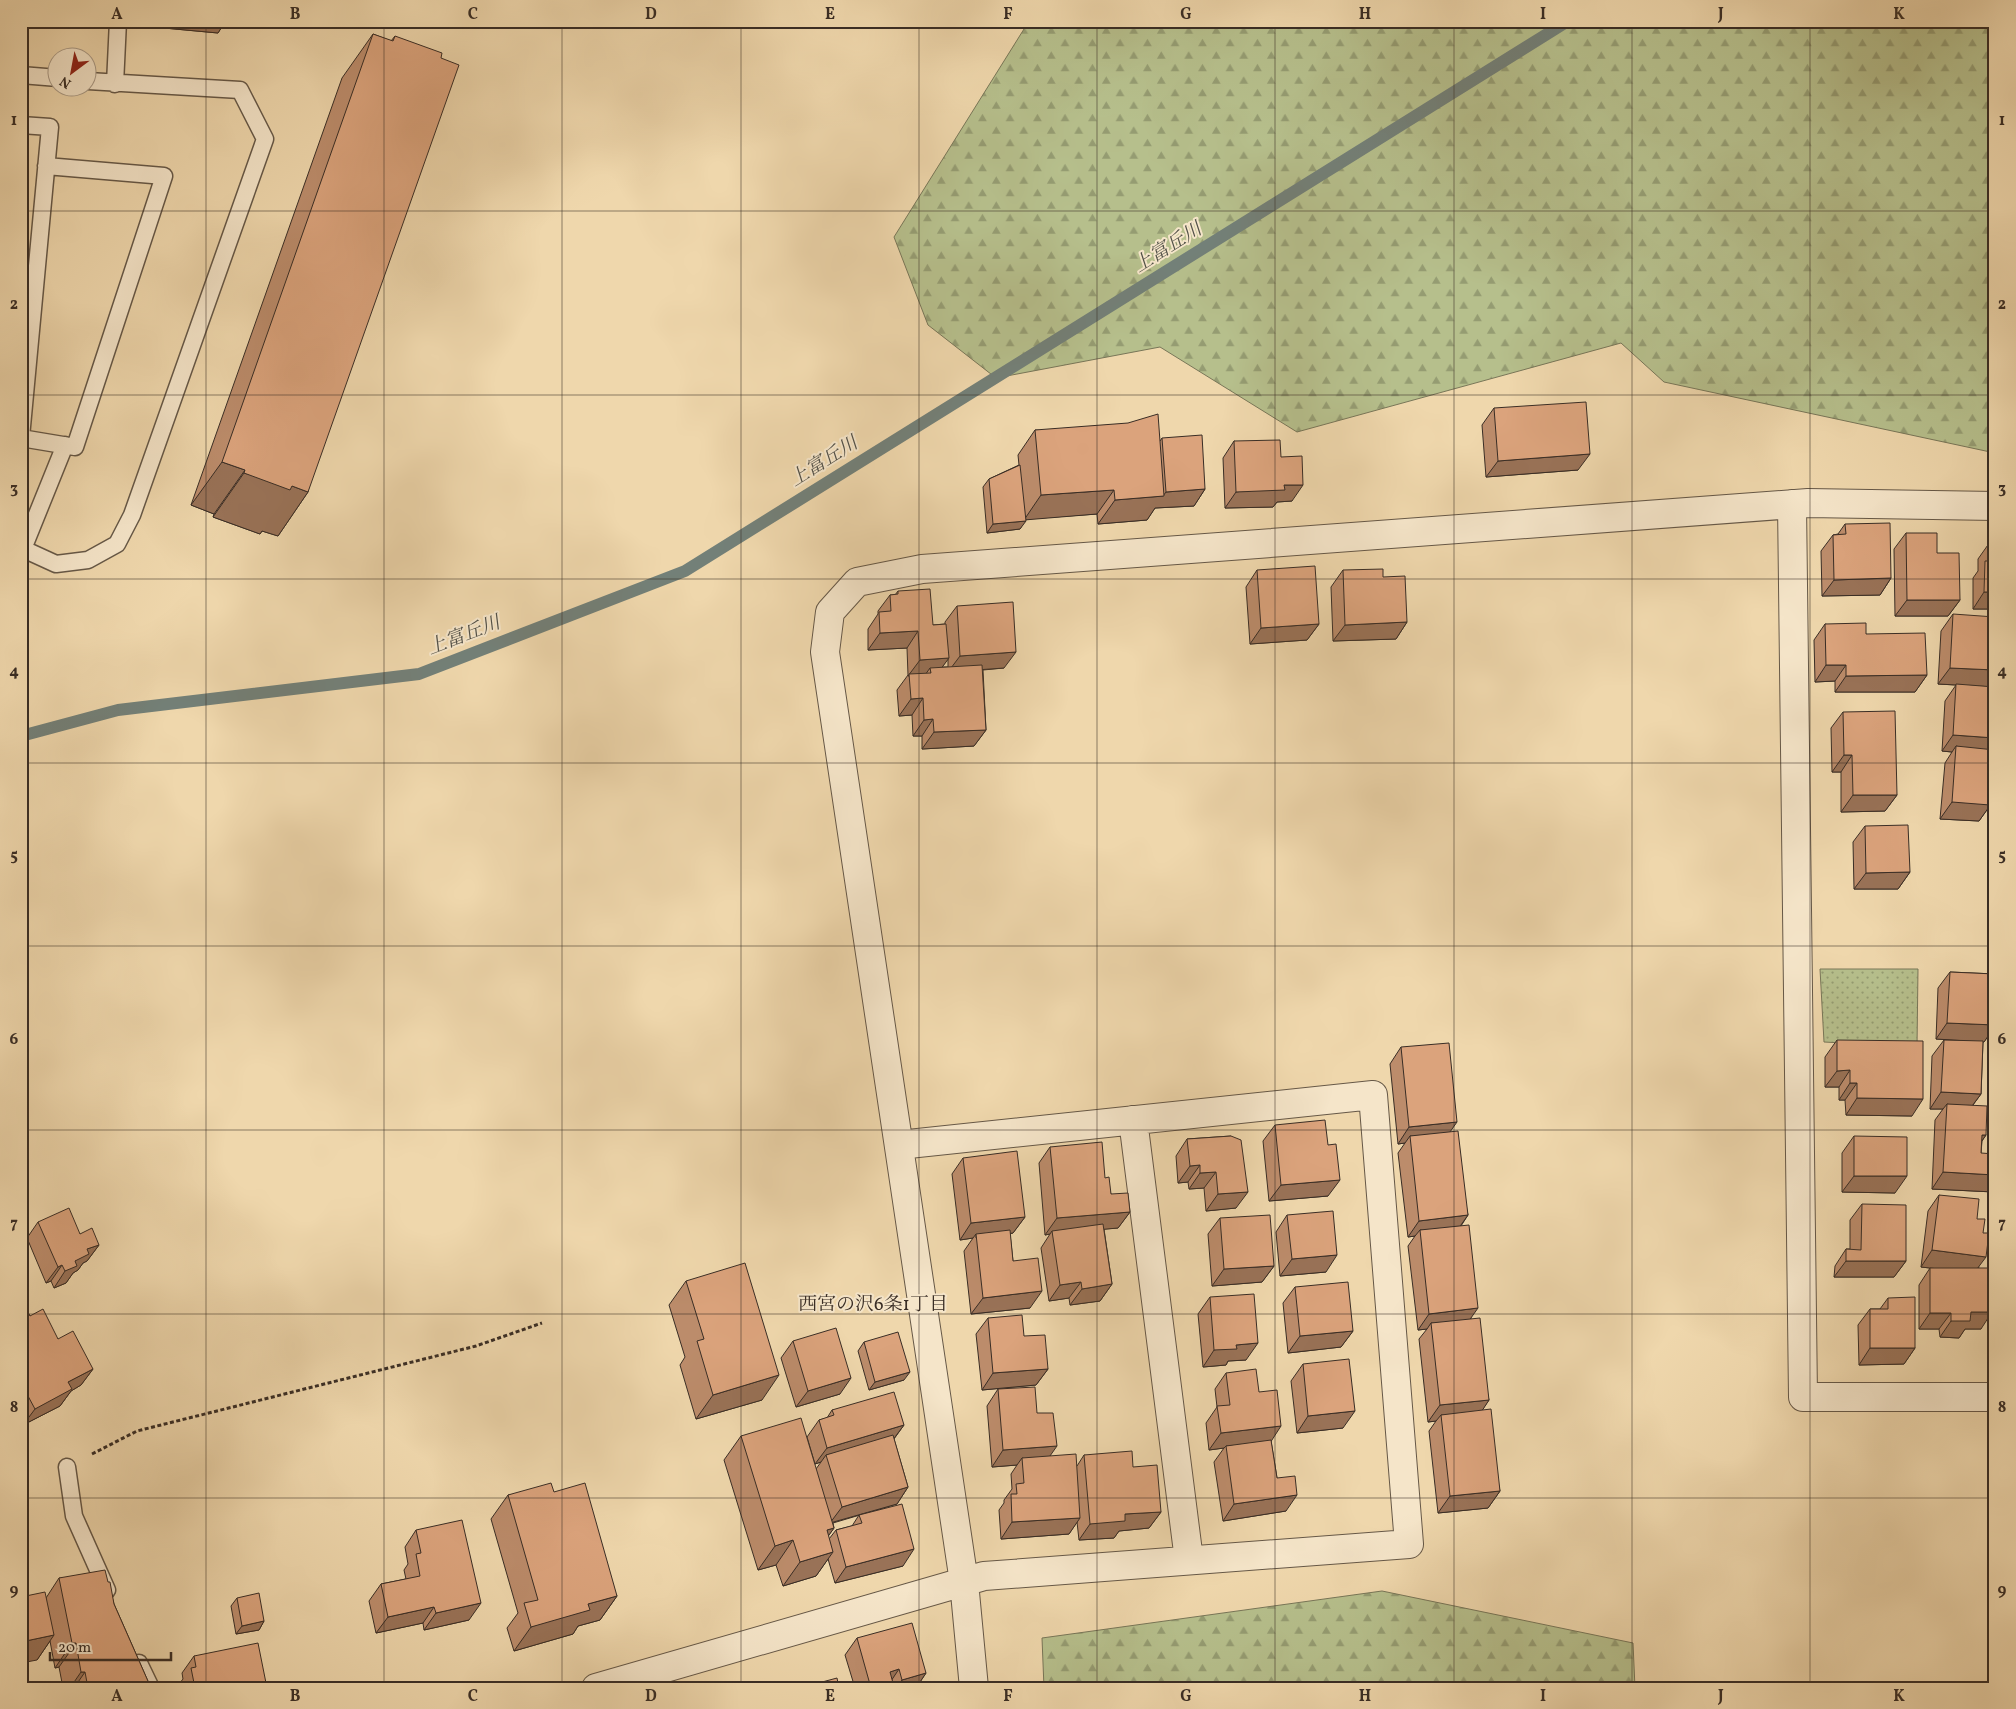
<svg xmlns="http://www.w3.org/2000/svg" width="2016" height="1709" viewBox="0 0 2016 1709" font-family="Vollkorn,'Noto Serif JP',serif">
	<defs>
		<pattern id="grass-dots" width="8" height="8" patternUnits="userSpaceOnUse" patternTransform="scale(1.25)"><rect width="8" height="8" fill="#b6bf8c"/><path d="M2 2h.1M6 6h.1" fill="none" stroke="#959c72" stroke-width="1.8" stroke-linecap="round"/></pattern>
		<pattern id="forest-firs" width="22" height="20" patternUnits="userSpaceOnUse" patternTransform="scale(1.25)"><rect width="22" height="20" fill="#b6bf8c"/><path d="M5 1l3.5 6h-7zM16 11l3.5 6h-7z" fill="#959c72"/></pattern>
	</defs>
	<rect width="100%" height="100%" fill="#efd7ac"/>
	<filter id="stains"><feTurbulence type="fractalNoise" baseFrequency=".004" numOctaves="4"/><feColorMatrix values="0 0 0 0 .2 0 0 0 0 .09 0 0 0 0 .02 0 0 0 .5 -.17"/></filter>
	<radialGradient id="worn" r=".72"><stop offset=".6" stop-color="#630" stop-opacity="0"/><stop offset="1" stop-color="#630" stop-opacity=".3"/></radialGradient>
	<!-- grass -->
	<path fill="url(#grass-dots)" stroke="#787658" d="M1820,969H1918L1917,1047L1824,1042Z"/>
	<!-- forest -->
	<path fill="url(#forest-firs)" stroke="#787658" d="M1029,21H1995V453L1664,382L1621,343L1297,432L1160,347L996,378L928,325L894,237Z
		M1382,1591L1633,1643L1635,1688H1044L1042,1638Z"/>
	<g fill="none" stroke-linecap="round" stroke-linejoin="round">
		<!-- stream -->
		<path stroke="#738078" stroke-width="12" d="M21,736L118,710L419,674L685,571L1568,21"/>
		<!-- service casing -->
		<g stroke="#665847" stroke-width="19">
			<path id="service" d="M21,75L58,78
				M115,84L118,21
				M21,125L50,127L21,437
				M21,438L75,447L164,176L46,166
				M21,548L56,564L88,560L117,544L132,515L265,139L240,90L88,81
				M23,549L65,445
				M67,1467L74,1516L107,1590
				M139,1663L151,1688"/>
		</g>
		<!-- minor casing -->
		<g stroke="#665847" stroke-width="30">
			<path id="minor" d="M1792,504L1803,1397H1995
				M1133,1120L1189,1560
				M596,1688L984,1576L1409,1544L1373,1095L899,1145
				M974,1688L964,1582L825,652L830,612L857,582L922,569L1808,503L1995,506"/>
		</g>
		<!-- path -->
		<path stroke="#392d25" stroke-width="3" stroke-dasharray="4 2.5" stroke-linecap="butt" d="M92,1454L137,1431L476,1346L542,1323"/>
		<!-- service -->
		<use href="#service" stroke="#f5e5c9" stroke-width="16"/>
		<!-- minor -->
		<use href="#minor" stroke="#f5e5c9" stroke-width="28"/>
	</g>
	<!-- wall -->
	<path fill="#bc8c6b" stroke="#392d25" fill-rule="evenodd" d="M164,21H240L237,26L223,25L218,33L164,28Z
		M373,34L391,41L395,36L308,492L278,536L262,531L260,534L213,517L214,514L191,505L342,78Z
		M1494,408L1578,470L1486,477L1482,425Z
		M1035,430L1160,441L1162,438L1205,489L1194,506L1155,508L1147,520L1098,524L1097,514L1026,519L1020,529L987,533L983,487L989,479L1019,465L1018,455Z
		M1234,441L1281,457L1292,501L1277,502L1273,507L1225,508L1223,458Z
		M1845,524L1891,578L1880,595L1822,596L1821,551L1833,535L1838,534Z
		M1906,533L1937,553L1960,600L1948,616H1895L1894,549Z
		M1990,542H1995V609H1973V578L1978,571V559Z
		M1257,570L1319,624L1307,640L1250,644L1246,587Z
		M1343,570L1407,622L1396,639L1333,641L1331,587Z
		M898,591L933,625L945,624V622L957,606L1004,668L983,670L986,730L974,746L922,749V736H913L912,715L899,716L897,690L908,675L907,648L868,650V629L878,614V611L890,595H895ZM948,659V667H942Z
		M1953,614L1995,687V803L1992,807H1989L1979,821L1940,819L1945,763L1952,752L1942,751L1945,701L1956,685L1938,684L1941,631Z
		M1825,624L1866,634L1927,675L1915,692H1835V681L1815,682L1814,640Z
		M1843,712L1897,795L1885,811L1841,812V772H1832L1831,728Z
		M1865,826L1910,872L1898,889H1854L1853,842Z
		M1950,972L1995,974V1026L1984,1042H1983L1981,1094L1973,1105L1986,1135L1982,1141L1981,1153L1994,1192L1932,1189L1935,1120L1943,1109H1930L1932,1056L1944,1040H1956L1936,1039L1938,988Z
		M1837,1040L1912,1116L1846,1115L1845,1100H1839V1087H1825V1057Z
		M1401,1047L1450,1132L1468,1215L1461,1226L1471,1319L1489,1400L1482,1410L1500,1491L1488,1508L1438,1513L1429,1431L1436,1421L1428,1422L1419,1339L1427,1329L1418,1330L1408,1246L1415,1236L1408,1237L1398,1153L1405,1143L1398,1144L1390,1064Z
		M1275,1125L1328,1196L1269,1201L1263,1141Z
		M1231,1136L1236,1208L1206,1211L1204,1188L1189,1189L1188,1182L1178,1183L1176,1156L1187,1139Z
		M1854,1136L1895,1193L1842,1192V1153Z
		M1050,1147L1105,1178L1111,1194L1130,1212L1118,1228L1104,1229L1112,1284L1100,1301L1070,1305L1069,1298L1049,1301L1041,1248L1050,1234L1045,1235L1039,1163Z
		M963,1158L1025,1217L1013,1233L1010,1234L1013,1261L1030,1308L971,1314L964,1251L973,1238L960,1240L952,1174Z
		M1939,1195L1977,1219L1981,1329H1965L1959,1338L1940,1337L1939,1329H1919V1285L1930,1268L1921,1267L1928,1211Z
		M1862,1204L1906,1261L1894,1277H1834L1835,1266L1846,1249H1850V1220Z
		M1287,1215L1326,1272L1280,1276L1276,1232Z
		M1220,1218L1274,1266L1262,1282L1212,1286L1208,1234Z
		M38,1222L80,1234L99,1245L87,1261L83,1263L78,1270L73,1273L66,1283L54,1288L51,1281L46,1283L27,1238Z
		M686,1281L762,1400L696,1419L680,1365L685,1357L669,1305Z
		M1295,1287L1353,1331L1341,1347L1288,1353L1283,1303Z
		M1210,1297L1246,1360L1228,1361L1226,1365L1203,1367L1198,1314Z
		M1888,1298L1915,1348L1904,1364L1859,1365L1858,1325L1870,1309H1880Z
		M21,1300L30,1316L58,1339L93,1369L81,1385L71,1391L60,1406L23,1425L21,1422Z
		M988,1318L1024,1336L1048,1369L1036,1385L982,1390L976,1334Z
		M793,1341L840,1394L796,1407L781,1358Z
		M864,1342L904,1380L869,1390L858,1351Z
		M1303,1364L1343,1428L1297,1433L1291,1381Z
		M1226,1373L1259,1392L1271,1441L1277,1478L1286,1511L1223,1521L1214,1462L1224,1448L1209,1450L1206,1423L1217,1407L1215,1389Z
		M998,1389L1037,1413L1050,1456L1077,1466L1084,1455L1133,1467L1161,1512L1149,1528L1119,1531L1114,1538L1079,1540L1077,1522L1069,1534L1001,1539L999,1510L1004,1503V1500L1012,1489L1011,1474L1017,1465L992,1467L987,1406Z
		M832,1410L904,1425L894,1439L908,1487L897,1504L833,1523L834,1528L828,1536L829,1539L836,1530L852,1526L859,1515L903,1566L835,1583L828,1559L816,1576L783,1586L776,1565L758,1570L724,1460L741,1436L816,1469L821,1462L815,1464L807,1437L819,1420L827,1418Z
		M554,1492L617,1596L600,1620L578,1626L573,1634L514,1651L507,1628L518,1613L491,1519L508,1495Z
		M416,1530L469,1620L424,1630L423,1623L376,1633L369,1601L381,1584L406,1579L404,1570L408,1564L405,1547Z
		M59,1578L108,1582L114,1604L151,1688H63L59,1667L55,1668L50,1641L37,1660L46,1598Z
		M237,1598L264,1621L259,1630L236,1634L231,1606Z
		M857,1638L926,1673L916,1688H855L845,1655Z
		M194,1656L267,1688H180L179,1684L183,1679L182,1673Z"/>
	<!-- shaded-wall -->
	<path fill="#997257" stroke="#392d25" d="M169,21H240L237,26L223,25L218,33L164,28Z
		M1590,454L1578,470L1486,477L1498,461Z
		M222,462L245,470L214,514L191,505Z
		M244,473L292,486L308,492L278,536L262,531L260,534L213,517Z
		M1284,485H1303L1292,501L1277,502L1273,507L1225,508L1236,492Z
		M1205,489L1194,506L1155,508L1147,520L1098,524L1115,500L1163,496L1166,492Z
		M1114,490L1097,514L1024,520L1041,495Z
		M1026,521L1020,529L987,533L993,524Z
		M1891,578L1880,595L1822,596L1834,580Z
		M1984,592H1995V609H1973Z
		M1907,600H1960L1948,616H1895Z
		M1407,622L1396,639L1333,641L1345,625Z
		M1319,624L1307,640L1250,644L1261,628Z
		M918,631L907,648L868,650L880,633Z
		M1016,652L1004,668L948,672L960,656Z
		M949,658L937,674L931,673L930,668L925,675L908,676L920,660Z
		M1826,665H1846L1835,681L1815,682Z
		M1950,668L1995,670V686L1994,687L1938,684Z
		M1927,675L1915,692H1835L1846,676Z
		M923,698L912,715L899,716L911,699Z
		M933,719L922,736H913L924,720Z
		M986,730L974,746L922,749L934,732Z
		M1953,735L1995,738V755L1956,746L1952,752L1942,751Z
		M1844,755H1852L1841,772H1832Z
		M1992,790H1995V803L1992,807H1989L1979,821L1940,819L1952,802Z
		M1853,795H1897L1885,811L1841,812Z
		M1910,872L1898,889H1854L1866,873Z
		M1947,1023L1995,1025V1026L1984,1042L1936,1039Z
		M1850,1070L1839,1087H1825L1837,1071Z
		M1850,1083H1857L1845,1100H1839Z
		M1941,1092L1981,1094L1969,1110L1947,1104L1943,1109H1930Z
		M1857,1098L1923,1099L1912,1116L1846,1115Z
		M1457,1122L1445,1139L1410,1136L1405,1143L1398,1144L1409,1127Z
		M1982,1135H1986L1974,1152Z
		M1200,1165L1188,1182L1178,1183L1190,1166Z
		M1216,1172L1204,1188L1189,1189L1200,1173Z
		M1943,1172L1995,1175V1191L1994,1192L1932,1189Z
		M1854,1176H1907L1895,1193L1842,1192Z
		M1340,1180L1328,1196L1269,1201L1281,1185Z
		M1248,1192L1236,1208L1206,1211L1218,1194Z
		M1130,1212L1118,1228L1053,1234L1052,1231L1050,1234L1045,1235L1057,1218Z
		M1468,1215L1456,1232L1420,1230L1415,1236L1408,1237L1419,1221Z
		M1025,1217L1013,1233L976,1238V1234L973,1238L960,1240L971,1223Z
		M99,1245L87,1261L83,1263L78,1270L73,1273L66,1283L54,1288L65,1271L87,1249Z
		M1932,1250L1986,1257L1974,1273L1921,1267Z
		M1337,1255L1326,1272L1280,1276L1292,1259Z
		M1846,1261H1906L1894,1277H1834Z
		M62,1265L51,1281L46,1283L58,1267Z
		M1274,1266L1262,1282L1212,1286L1224,1269Z
		M1081,1282L1069,1298L1049,1301L1060,1285Z
		M1112,1284L1100,1301L1070,1305L1082,1289Z
		M1042,1291L1030,1308L971,1314L983,1298Z
		M1478,1308L1466,1325L1431,1323L1427,1329L1418,1330L1429,1314Z
		M1971,1312H1992L1981,1329H1965L1959,1338L1940,1337L1951,1321Z
		M1930,1313H1951L1939,1329H1919Z
		M1353,1331L1341,1347L1288,1353L1300,1336Z
		M1258,1343L1246,1360L1228,1361L1226,1365L1203,1367L1214,1350L1236,1345Z
		M1870,1348H1915L1904,1364L1859,1365Z
		M93,1369L81,1385L71,1391L60,1406L23,1425L35,1409L68,1382Z
		M1048,1369L1036,1385L982,1390L993,1373Z
		M910,1372L904,1380L869,1390L875,1382Z
		M779,1375L762,1400L696,1419L713,1395Z
		M851,1378L840,1394L796,1407L808,1391Z
		M1489,1400L1478,1417L1441,1415L1436,1421L1428,1422L1440,1405Z
		M1355,1411L1343,1428L1297,1433L1308,1416Z
		M904,1425L892,1441L826,1455L821,1462L815,1464L827,1448Z
		M1281,1426L1270,1443L1226,1446L1224,1448L1209,1450L1221,1433Z
		M1057,1446L1045,1463L1022,1458L1017,1465L992,1467L1003,1450Z
		M908,1487L897,1504L830,1523L842,1507Z
		M1500,1491L1488,1508L1438,1513L1450,1496Z
		M1297,1495L1286,1511L1223,1521L1234,1504Z
		M1161,1512L1149,1528L1119,1531L1114,1538L1079,1540L1090,1524L1125,1514Z
		M1080,1518L1069,1534L1001,1539L1012,1522Z
		M834,1528L817,1552L827,1530Z
		M793,1540L776,1565L758,1570L775,1546Z
		M914,1549L903,1566L835,1583L846,1567Z
		M833,1552L816,1576L783,1586L800,1562Z
		M617,1596L600,1620L578,1626L573,1634L514,1651L531,1627L588,1604Z
		M481,1603L469,1620L424,1630L436,1613Z
		M434,1607L423,1623L376,1633L388,1617Z
		M264,1621L259,1630L236,1634L242,1626Z
		M54,1635L37,1660L21,1663V1642Z
		M72,1643H76L59,1667L55,1668Z
		M899,1669L889,1684L893,1683L890,1688H873L890,1672Z
		M81,1672H85L74,1688H70Z
		M926,1673L916,1688H896L902,1680Z
		M200,1682L196,1688H191L194,1683Z"/>
	<!-- building -->
	<path fill="#dba37c" stroke="#392d25" d="M373,34L393,41L395,36L442,53L441,58L459,65L308,492L292,486L290,490L244,473L245,470L222,462Z
		M1586,402L1590,454L1498,461L1494,408Z
		M1158,414L1164,496L1115,500L1114,490L1041,495L1035,430L1128,423Z
		M1202,435L1205,489L1166,492L1162,438Z
		M1280,440L1281,457L1302,456L1303,485H1284L1285,490L1236,492L1234,441Z
		M1020,465L1026,521L993,524L989,479Z
		M1890,523L1891,578L1834,580L1833,535L1846,534L1845,524Z
		M1906,533H1937V553H1959L1960,600H1907Z
		M1990,542H1995V592H1984L1985,561H1990Z
		M1315,566L1319,624L1261,628L1257,570Z
		M1383,569V577L1405,576L1407,622L1345,625L1343,570Z
		M930,589L933,625L946,624L949,658L920,660L918,631L880,633L879,612L891,611L890,595L898,594V591Z
		M1013,602L1016,652L960,656L957,606Z
		M1953,614L1995,617V670L1950,668Z
		M1866,623V634L1925,633L1927,675L1846,676V665H1826L1825,624Z
		M982,665L986,730L934,732L933,719L924,720L923,698L911,699L909,674L931,673L930,668Z
		M1956,684L1995,687V738L1953,735Z
		M1895,711L1897,795H1853L1852,755H1844L1843,712Z
		M1956,746L1995,750V790H1992L1990,805L1952,802Z
		M1908,825L1910,872L1866,873L1865,826Z
		M1950,972L1995,974V1025L1947,1023Z
		M1837,1040L1923,1041V1099L1857,1098V1083H1850V1070L1837,1071Z
		M1944,1040L1983,1041L1981,1094L1941,1092Z
		M1449,1043L1457,1122L1409,1127L1401,1047Z
		M1947,1104L1987,1106L1986,1135H1982L1981,1153L1995,1154V1175L1943,1172Z
		M1325,1120L1328,1145L1336,1144L1340,1180L1281,1185L1275,1125Z
		M1458,1131L1468,1215L1419,1221L1410,1136Z
		M1231,1136L1241,1140L1248,1192L1218,1194L1216,1172L1200,1173V1165L1190,1166L1187,1139Z
		M1854,1136L1907,1137V1176H1854Z
		M1102,1142L1105,1178L1109,1177L1111,1194L1128,1193L1130,1212L1057,1218L1050,1147Z
		M1017,1151L1025,1217L971,1223L963,1158Z
		M1939,1195L1979,1199L1977,1219H1985L1983,1233H1989L1986,1257L1932,1250Z
		M1862,1204L1906,1205V1261H1846V1249L1861,1250Z
		M69,1208L80,1234L92,1228L99,1245L87,1249L89,1254L75,1261L77,1266L65,1271L62,1265L58,1267L38,1222Z
		M1333,1211L1337,1255L1292,1259L1287,1215Z
		M1270,1215L1274,1266L1224,1269L1220,1218Z
		M1103,1224L1112,1284L1082,1289L1081,1282L1060,1285L1052,1231Z
		M1469,1225L1478,1308L1429,1314L1420,1230Z
		M1010,1230L1013,1261L1038,1258L1042,1291L983,1298L976,1234Z
		M745,1263L779,1375L713,1395L697,1341L704,1339L686,1281Z
		M1930,1268H1992V1312H1971L1970,1321H1951V1313H1930Z
		M1348,1282L1353,1331L1300,1336L1295,1287Z
		M1254,1294L1258,1343L1236,1345L1237,1349L1214,1350L1210,1297Z
		M1915,1297V1348H1870V1309H1888V1298Z
		M21,1300L30,1316L43,1309L58,1339L73,1331L93,1369L68,1382L72,1389L35,1409L21,1383V1371L22,1370L21,1368Z
		M1022,1315L1024,1336L1045,1335L1048,1369L993,1373L988,1318Z
		M1480,1318L1489,1400L1440,1405L1431,1323Z
		M836,1328L851,1378L808,1391L793,1341Z
		M898,1332L910,1372L875,1382L864,1342Z
		M1349,1359L1355,1411L1308,1416L1303,1364Z
		M1256,1369L1259,1392L1277,1390L1281,1426L1221,1433L1217,1406L1230,1405L1226,1373Z
		M1035,1387L1037,1413H1053L1057,1446L1003,1450L998,1389Z
		M894,1392L904,1425L827,1448L819,1420L834,1415L832,1410Z
		M1491,1409L1500,1491L1450,1496L1441,1415Z
		M801,1418L834,1528L827,1530L833,1552L800,1562L793,1540L775,1546L741,1436Z
		M893,1435L908,1487L842,1507L826,1455Z
		M1271,1440L1277,1478L1295,1476L1297,1495L1234,1504L1226,1446Z
		M1132,1451L1133,1467L1157,1465L1161,1512L1125,1514V1521L1090,1524L1084,1455Z
		M1076,1454L1080,1518L1012,1522L1011,1494H1017L1016,1484L1024,1483L1022,1458Z
		M551,1483L554,1492L585,1483L617,1596L588,1604L590,1610L531,1627L524,1603L538,1600L508,1495Z
		M902,1504L914,1549L846,1567L836,1530L862,1523L859,1515Z
		M462,1520L481,1603L436,1613L434,1607L388,1617L381,1584L420,1576L416,1554L421,1553L416,1530Z
		M105,1570L108,1582H110L114,1604L151,1688H88L85,1672H81L76,1643H72L59,1578Z
		M45,1592L54,1635L21,1642V1597Z
		M259,1593L264,1621L242,1626L237,1598Z
		M912,1623L926,1673L902,1680L899,1669L890,1672L893,1683L871,1688L857,1638Z
		M258,1643L267,1688H202L200,1682L194,1683L191,1668L196,1667L194,1656Z
		M837,1678L839,1688H812L811,1685Z"/>
	<!-- grid -->
	<path fill="none" stroke="#392d25" stroke-width="1" stroke-opacity="0.55" d="M206,21V1688M384,21V1688M562,21V1688M741,21V1688M919,21V1688M1097,21V1688M1275,21V1688M1454,21V1688M1632,21V1688M1810,21V1688M21,211H1995M21,395H1995M21,579H1995M21,763H1995M21,946H1995M21,1130H1995M21,1314H1995M21,1498H1995"/>
	<g text-anchor="middle" dominant-baseline="central" stroke-width="4" stroke-linejoin="round" paint-order="stroke">
		<!-- water labels -->
		<g font-size="19" font-style="italic" fill="#515048" stroke="#f5e5c9">
			<text transform="translate(1168 248) rotate(-32)">上富丘川</text>
			<text transform="translate(824 462) rotate(-32)">上富丘川</text>
			<text transform="translate(464 636) rotate(-21)">上富丘川</text>
		</g>
		<!-- neighbourhood labels -->
		<g font-size="19" fill="#392d25" stroke="#f5e5c9">
			<text x="873" y="1305">西宮の沢6条1丁目</text>
		</g>
	</g>
	<!-- margin -->
	<rect width="2016" height="1709" fill="none" stroke="#efd7ac" stroke-width="55"/>
	<!-- north arrow -->
	<g transform="translate(72 72) rotate(212)"><circle r="24" fill="#f5e5c9" stroke="#aa9b87"/>
	<path d="M0-4L9 19L0 12L-9 19Z" fill="#8f2418"/>
	<text y="-8" font-size="14" font-weight="bold" text-anchor="middle" fill="#392d25">N</text>
	</g>
	<!-- scale -->
	<path d="M50 1652v8h121v-8" fill="none" stroke="#392d25" stroke-width="2.5"/>
	<text x="58" y="1652" font-size="15" fill="#392d25" stroke="#f5e5c9" stroke-width="4" paint-order="stroke">20 m</text>
	<rect x="28" y="28" width="1960" height="1654" fill="none" stroke="#392d25" stroke-width="2"/>
	<g font-size="16" text-anchor="middle" font-weight="bold" fill="#392d25">
		<text x="117" y="19">A</text>
		<text x="295" y="19">B</text>
		<text x="473" y="19">C</text>
		<text x="651" y="19">D</text>
		<text x="830" y="19">E</text>
		<text x="1008" y="19">F</text>
		<text x="1186" y="19">G</text>
		<text x="1365" y="19">H</text>
		<text x="1543" y="19">I</text>
		<text x="1721" y="19">J</text>
		<text x="1899" y="19">K</text>
		<text x="14" y="125">1</text>
		<text x="2002" y="125">1</text>
		<text x="14" y="309">2</text>
		<text x="2002" y="309">2</text>
		<text x="14" y="493">3</text>
		<text x="2002" y="493">3</text>
		<text x="14" y="676">4</text>
		<text x="2002" y="676">4</text>
		<text x="14" y="860">5</text>
		<text x="2002" y="860">5</text>
		<text x="14" y="1044">6</text>
		<text x="2002" y="1044">6</text>
		<text x="14" y="1228">7</text>
		<text x="2002" y="1228">7</text>
		<text x="14" y="1412">8</text>
		<text x="2002" y="1412">8</text>
		<text x="14" y="1595">9</text>
		<text x="2002" y="1595">9</text>
		<text x="117" y="1701">A</text>
		<text x="295" y="1701">B</text>
		<text x="473" y="1701">C</text>
		<text x="651" y="1701">D</text>
		<text x="830" y="1701">E</text>
		<text x="1008" y="1701">F</text>
		<text x="1186" y="1701">G</text>
		<text x="1365" y="1701">H</text>
		<text x="1543" y="1701">I</text>
		<text x="1721" y="1701">J</text>
		<text x="1899" y="1701">K</text>
	</g>
	<rect width="100%" height="100%" filter="url(#stains)"/>
	<rect width="100%" height="100%" fill="url(#worn)"/>
</svg>
